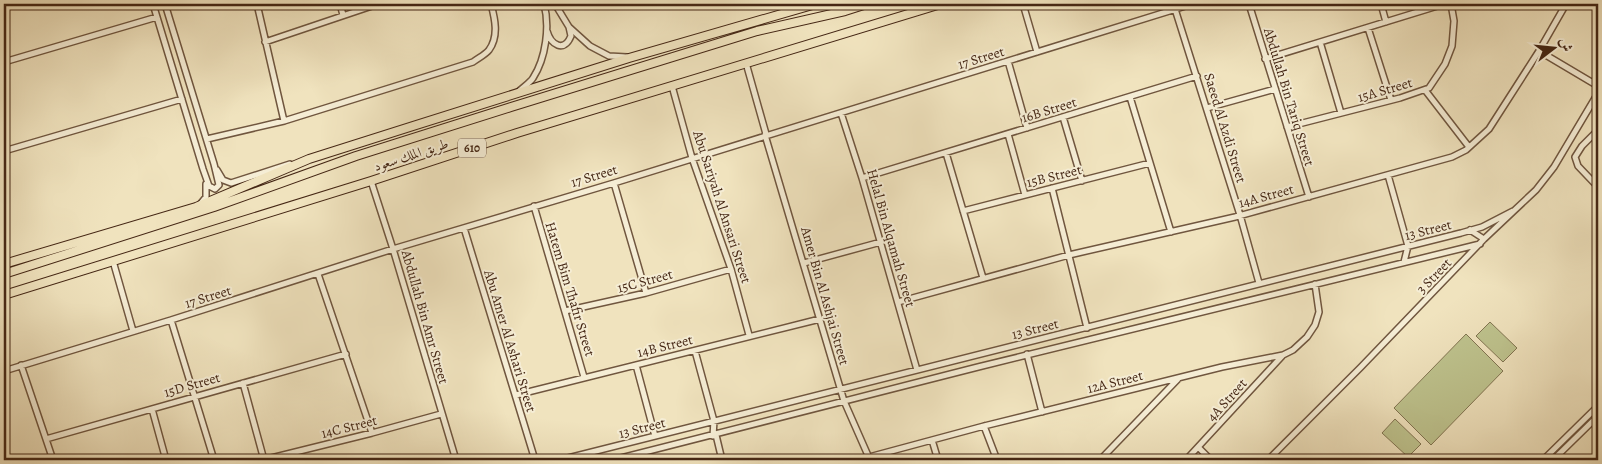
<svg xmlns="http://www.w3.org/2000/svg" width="1602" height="464" viewBox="0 0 1602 464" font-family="Alegreya,Amiri,serif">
	<rect width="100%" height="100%" fill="#f0e3be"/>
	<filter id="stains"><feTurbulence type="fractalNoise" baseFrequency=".004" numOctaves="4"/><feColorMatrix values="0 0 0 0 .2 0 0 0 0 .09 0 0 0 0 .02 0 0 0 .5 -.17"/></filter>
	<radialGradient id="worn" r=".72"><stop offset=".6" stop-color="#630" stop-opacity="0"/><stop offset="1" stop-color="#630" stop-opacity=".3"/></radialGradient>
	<!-- green -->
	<path fill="#bec38e" stroke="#827552" d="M1490,322L1517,348L1503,362L1476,336Z
		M1466,334L1503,371L1431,445L1394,408Z
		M1395,419L1421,444L1408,457L1382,433Z"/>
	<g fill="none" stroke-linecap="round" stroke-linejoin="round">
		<!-- minor casing -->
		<g stroke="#70563f" stroke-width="8">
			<path id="minor" d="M153,4L203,169L209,186L215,189L219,185L214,164L165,4
				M257,4L284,121
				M340,4L343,15
				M555,4L569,27L590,46L609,56L627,57
				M616,4H642
				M1023,4L1037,52
				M1249,4L1309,197
				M1381,4L1386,22
				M1175,9L1240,215L1259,283
				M1368,28L1391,100
				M547,31C551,45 564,53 571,36L569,27
				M265,42L378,4
				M1320,42L1341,113
				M1539,51L1598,86
				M1265,59L1444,4
				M1008,61L1027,128
				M4,62L157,17
				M746,63L766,134
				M672,86L692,158L731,269L749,335
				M1425,90L1469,147
				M518,92C523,87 530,83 533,78C546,58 550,26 544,4
				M1130,97L1171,232
				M1207,108L1275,89
				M841,113L862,178L917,370
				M1063,117L1082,181
				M1287,127L1400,98L1429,88L1445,64L1452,46L1454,21L1451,4
				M1598,130L1582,146L1575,157L1578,166L1598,187
				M1008,134L1025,195
				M765,135L844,401L870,460
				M207,139L284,121L473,62C478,58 485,55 489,50C499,36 495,19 491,4
				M4,151L182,99
				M946,153L983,278
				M217,170L223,180L231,183L290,164
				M1388,175L1408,246L1404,262
				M862,178L1197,76
				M371,181L393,249L456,460
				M614,183L646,293
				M1052,188L1087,328
				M201,203L206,197V184
				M534,206L584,377
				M963,211L1150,163
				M464,228L535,460
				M1470,230L1484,239
				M113,261L133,331
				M804,263L881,242
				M318,274L372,433
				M898,302L1069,255L1235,217L1452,157L1466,150L1489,129L1539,51L1566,4
				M565,311L646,293L731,269
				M171,320L214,460
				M695,351L714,421L713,436
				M1027,354L1042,412
				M21,365L53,460
				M636,365L655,436
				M4,371L171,320L393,249L614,183L1192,4
				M243,383L264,460
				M516,395L820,319
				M152,409L166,460
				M984,426L997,460
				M716,435L722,460
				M46,439L346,354
				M932,440L938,460
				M1199,448L1211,460
				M869,457L984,426L1222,367L1283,355L1293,350L1307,337L1315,325L1319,312L1315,284
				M263,460L372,433L441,414
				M560,460L1461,233L1482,227L1513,211
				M613,460L978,367L1480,244
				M1100,460L1178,379
				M1186,460L1283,355
				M1268,460L1361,367L1484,239L1536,190L1554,167L1598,93
				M1543,460L1598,406
				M1553,460L1598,416"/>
		</g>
		<!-- primary casing -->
		<g stroke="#452715" stroke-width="10">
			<path id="primary" d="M4,264L196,207L309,159L413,126L629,58L816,4
				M4,274L214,207L356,156L511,107L757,31L845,11L867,4
				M4,295L371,181L517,133L941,4"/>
		</g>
		<!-- minor -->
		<use href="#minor" stroke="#f5edd5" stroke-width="5"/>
		<!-- primary -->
		<use href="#primary" stroke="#f0e3be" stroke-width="8"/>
	</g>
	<g text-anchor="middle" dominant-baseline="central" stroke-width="4" stroke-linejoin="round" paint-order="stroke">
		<!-- shield labels -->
		<rect fill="#f5edd5" stroke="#7a624f" stroke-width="1" x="458" y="138.5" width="28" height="19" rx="4"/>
		<g font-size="12" font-weight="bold" fill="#452715">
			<text x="472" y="148">610</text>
		</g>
		<!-- street labels -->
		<g font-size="14" fill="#452715" stroke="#f5edd5">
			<text transform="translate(981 58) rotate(-17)">17 Street</text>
			<text transform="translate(1385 90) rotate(-16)">15A Street</text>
			<text transform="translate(1289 97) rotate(73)">Abdullah Bin Tariq Street</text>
			<text transform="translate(1049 110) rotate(-17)">16B Street</text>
			<text transform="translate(1225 128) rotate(73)">Saeed Al Azdi Street</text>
			<text transform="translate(411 155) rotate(-18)">طريق الملك سعود</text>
			<text transform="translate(594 176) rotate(-17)">17 Street</text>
			<text transform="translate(1054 176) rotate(-14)">15B Street</text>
			<text transform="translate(1266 196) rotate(-15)">14A Street</text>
			<text transform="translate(722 207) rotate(72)">Abu Sariyah Al Ansari Street</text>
			<text transform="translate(1428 230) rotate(-14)">13 Street</text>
			<text transform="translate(891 238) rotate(74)">Helal Bin Alqamah Street</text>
			<text transform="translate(1434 276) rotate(-46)">3 Street</text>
			<text transform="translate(645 281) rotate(-15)">15C Street</text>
			<text transform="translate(570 289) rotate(73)">Hatem Bim Thafir Street</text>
			<text transform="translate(825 296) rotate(74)">Amer Bin Al Ashjai Street</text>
			<text transform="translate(208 297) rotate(-17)">17 Street</text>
			<text transform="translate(425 317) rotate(74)">Abdullah Bin Amr Street</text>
			<text transform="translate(1035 329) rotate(-14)">13 Street</text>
			<text transform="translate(510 341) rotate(73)">Abu Amer Al Ashari Street</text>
			<text transform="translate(665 346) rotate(-14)">14B Street</text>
			<text transform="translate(1115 382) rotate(-14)">12A Street</text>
			<text transform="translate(192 385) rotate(-16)">15D Street</text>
			<text transform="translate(1227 400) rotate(-48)">4A Street</text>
			<text transform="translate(349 427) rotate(-14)">14C Street</text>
			<text transform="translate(642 428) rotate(-14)">13 Street</text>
		</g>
	</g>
	<!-- margin -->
	<rect width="1602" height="464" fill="none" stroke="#f0e3be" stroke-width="20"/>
	<rect x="5" y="5" width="1592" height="454" fill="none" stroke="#452715" stroke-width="2.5"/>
	<rect x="10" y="10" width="1582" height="444" fill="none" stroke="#452715"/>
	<!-- north arrow -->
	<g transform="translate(1554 48) rotate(74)" stroke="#f5edd5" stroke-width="4" paint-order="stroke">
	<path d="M0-4L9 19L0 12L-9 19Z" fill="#452715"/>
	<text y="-8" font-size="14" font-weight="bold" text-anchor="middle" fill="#452715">ش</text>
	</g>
	<rect width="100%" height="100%" filter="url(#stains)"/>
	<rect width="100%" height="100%" fill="url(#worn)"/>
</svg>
